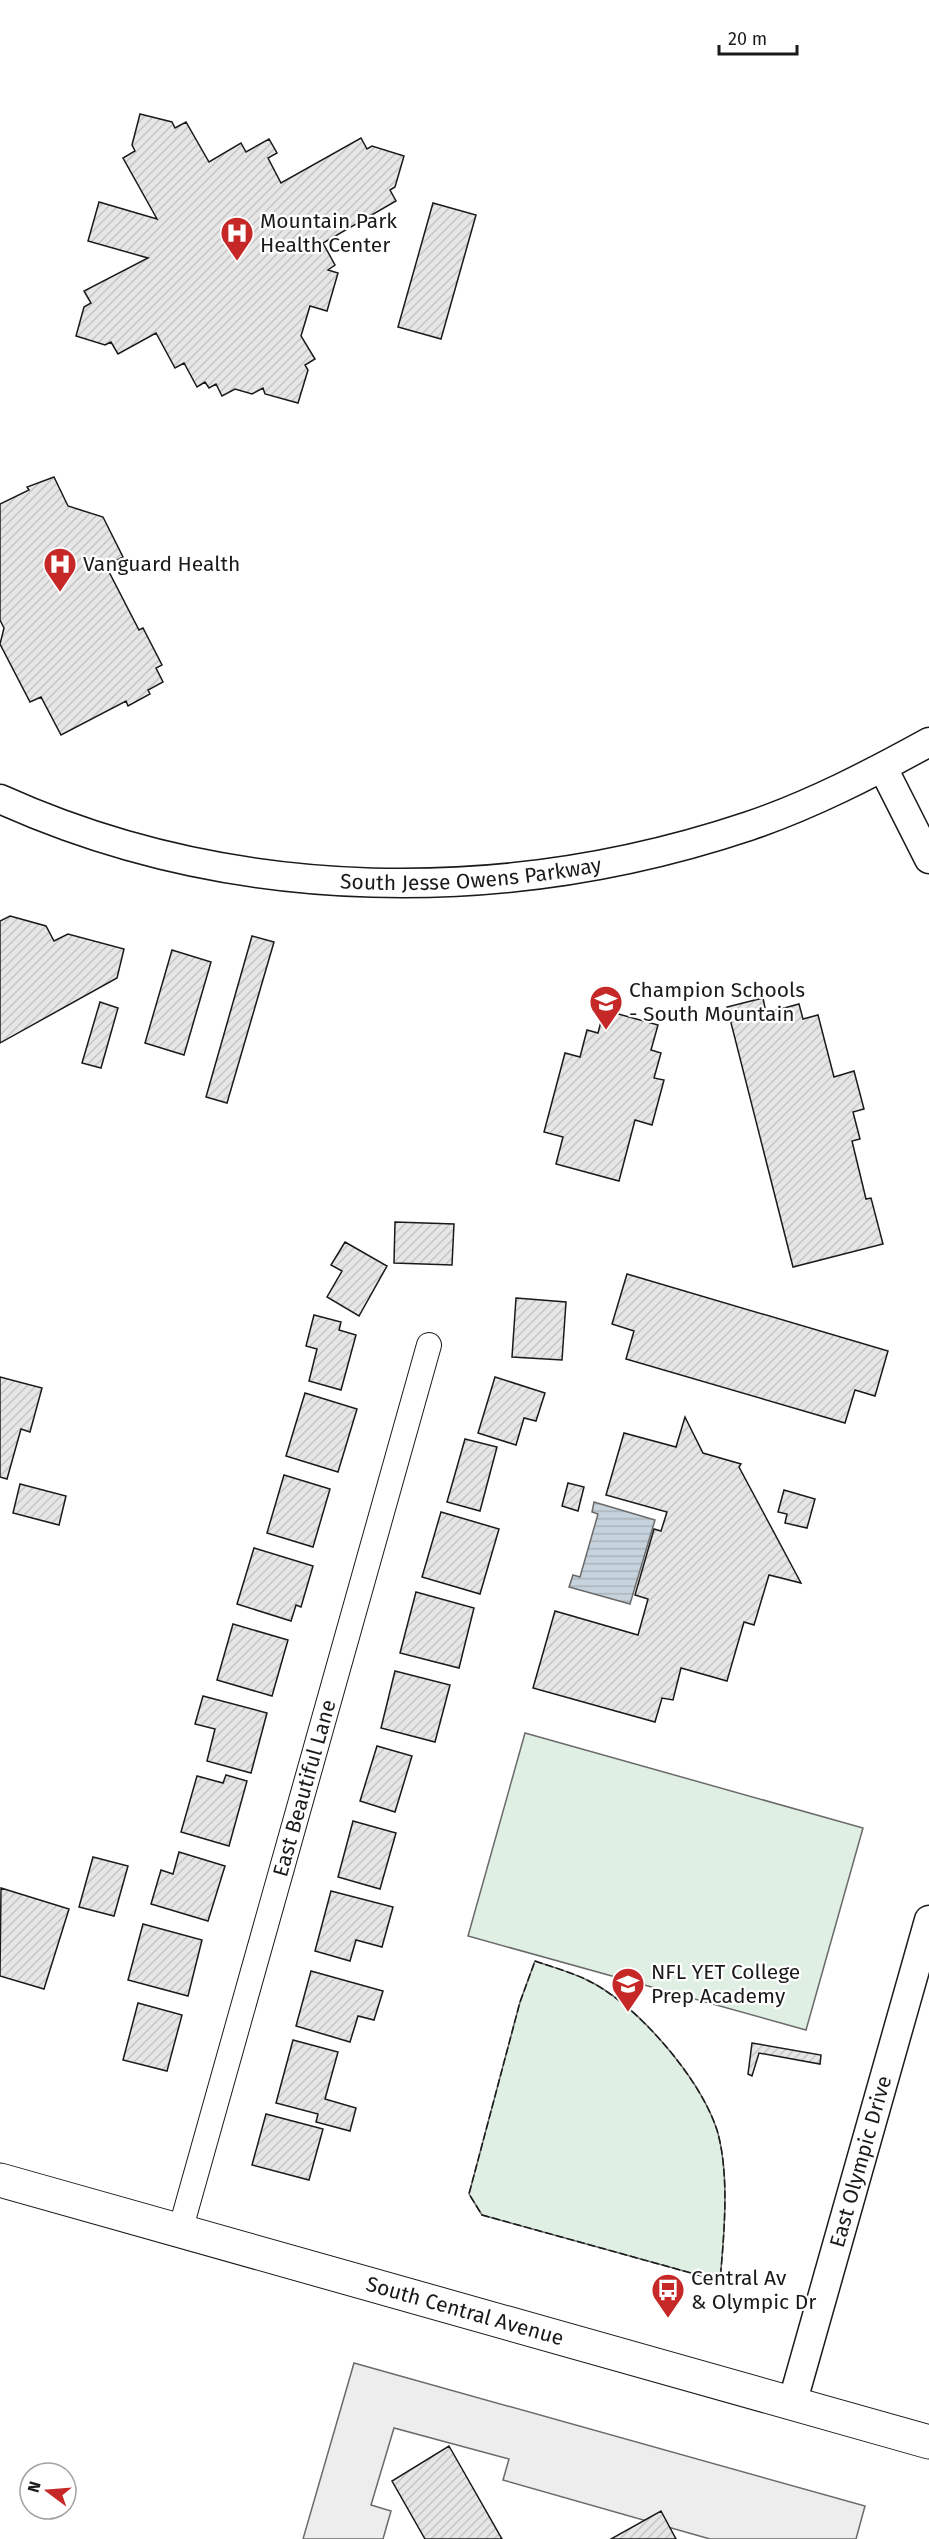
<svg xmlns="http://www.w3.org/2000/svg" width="929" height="2539" viewBox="0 0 929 2539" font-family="'Fira Sans',sans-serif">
	<defs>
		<pattern id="water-rules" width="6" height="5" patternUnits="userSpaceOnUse" patternTransform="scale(1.5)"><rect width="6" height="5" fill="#c6d2dc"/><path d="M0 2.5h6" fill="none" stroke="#aab4bc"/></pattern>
		<pattern id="building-hatch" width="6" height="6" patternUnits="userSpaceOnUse" patternTransform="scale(1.5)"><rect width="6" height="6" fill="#e6e6e6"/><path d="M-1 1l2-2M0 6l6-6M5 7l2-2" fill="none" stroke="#c5c5c5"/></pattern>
	</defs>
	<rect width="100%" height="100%" fill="#fff"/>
	<!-- pitch -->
	<path fill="#e0efe3" stroke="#6a6a6a" stroke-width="1.5" d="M525,1733L863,1828L806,2030L468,1936Z
		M535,1961C552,1967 571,1972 587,1980C637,2004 700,2078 717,2130C730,2174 724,2236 720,2281L482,2215L469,2194L520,2002Z"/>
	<!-- parking -->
	<path fill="#ededed" stroke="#6a6a6a" stroke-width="1.5" d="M354,2363L865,2506L856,2539H710L503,2480L509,2459L394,2428L371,2505L391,2511L383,2539H303Z"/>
	<!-- water -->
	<path fill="url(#water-rules)" stroke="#6a6a6a" stroke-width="1.5" d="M594,1502L655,1520L630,1604L569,1587L573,1575L580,1577L598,1514L592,1512Z"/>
	<!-- building -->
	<path fill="url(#building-hatch)" stroke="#1a1a1a" stroke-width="1.5" d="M140,114L172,122L175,128L186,122L209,162L241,143L246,152L269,139L277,153L268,158L281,183L361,138L367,149L372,146L404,156L395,187L390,190L396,201L323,243L335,265L328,270L338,273L327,311L310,306L301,336L315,359L305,365L308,370L298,403L265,394L263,388L252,394L235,389L222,396L216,384L209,388L205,382L197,387L184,363L175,368L156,333L118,354L111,342L105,345L76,336L84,307L91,303L84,291L148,258L88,241L99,202L157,219L123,158L135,151L132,145Z
		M433,203L476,215L441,339L398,327Z
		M54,477L68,506L103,517L123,557L106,566L139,630L143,628L162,665L156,668L163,682L148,690L150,694L128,706L126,701L61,735L41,697L30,702L0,644L4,628L0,620V504L29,490L27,487Z
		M10,916L46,926L54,941L68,934L124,949L117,978L0,1043V921Z
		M252,936L274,942L227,1103L206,1097Z
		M172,950L211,962L184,1055L145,1043Z
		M763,998L766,1013L799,1004L803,1019L818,1015L834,1077L854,1071L864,1109L853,1112L860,1139L852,1141L866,1199L871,1198L883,1244L793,1267L727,1007Z
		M100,1002L118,1008L101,1068L82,1063Z
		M604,1010L658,1025L651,1050L661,1053L654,1078L664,1080L652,1125L635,1120L619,1181L556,1164L563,1137L544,1132L565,1053L580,1057L587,1030L598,1033Z
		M395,1222L454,1224L452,1265L394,1263Z
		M345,1242L387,1266L359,1316L327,1297L342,1271L331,1265Z
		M627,1274L888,1351L875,1396L855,1390L845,1423L626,1359L634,1331L612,1324Z
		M516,1298L566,1302L562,1360L512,1357Z
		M314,1315L341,1322L339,1330L356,1335L341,1390L309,1381L317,1349L306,1346Z
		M0,1377L42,1388L30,1432L21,1429L7,1479L0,1477Z
		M495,1377L545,1393L536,1421L524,1418L516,1445L478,1433Z
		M305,1393L357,1409L338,1472L286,1456Z
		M685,1417L703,1453L741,1464L739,1467L801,1583L769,1575L754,1625L744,1622L727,1681L681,1668L673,1700L662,1698L655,1722L533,1688L555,1611L638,1635L648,1599L635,1595L654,1529L661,1531L667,1512L606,1495L624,1433L676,1447Z
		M465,1439L497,1447L480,1511L447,1502Z
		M284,1475L330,1489L313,1547L267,1533Z
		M568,1483L584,1487L578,1511L562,1506Z
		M20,1484L66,1496L59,1525L13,1513Z
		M784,1490L815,1499L807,1528L785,1523L787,1514L778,1512Z
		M441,1512L499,1529L480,1594L422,1577Z
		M254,1548L313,1566L301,1607L296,1605L291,1621L237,1604Z
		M416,1592L474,1608L459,1668L400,1653Z
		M233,1624L288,1640L272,1696L217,1680Z
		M395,1671L450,1685L435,1742L381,1728Z
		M203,1696L267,1713L251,1773L207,1761L215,1729L195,1724Z
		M377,1746L412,1756L395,1812L360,1801Z
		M226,1775L247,1781L229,1846L181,1832L197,1776L223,1783Z
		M353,1821L396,1833L380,1889L338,1877Z
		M179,1852L225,1866L208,1921L151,1904L161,1870L173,1874Z
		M93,1857L128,1866L114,1916L79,1907Z
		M1,1888L69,1909L44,1989L0,1976Z
		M331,1891L393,1907L382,1947L356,1940L350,1961L315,1951Z
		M143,1924L202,1940L188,1996L128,1980Z
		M311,1971L383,1991L374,2020L358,2016L350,2042L296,2026Z
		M138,2003L182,2015L167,2071L123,2060Z
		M293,2040L338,2052L325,2099L356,2108L350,2131L316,2122L318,2114L276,2103Z
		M752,2043L821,2055L820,2064L759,2053L752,2076L748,2074Z
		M266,2114L323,2129L309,2180L252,2165Z
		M449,2446L502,2539H425L392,2481Z
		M661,2511L676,2539H611Z"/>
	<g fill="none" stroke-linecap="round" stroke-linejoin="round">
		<!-- minor casing -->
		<g stroke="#1a1a1a" stroke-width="26">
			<g id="minor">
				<path id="s1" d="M180,2231L429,1345"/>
			</g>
		</g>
		<!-- tertiary casing -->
		<g stroke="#1a1a1a" stroke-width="31">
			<g id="tertiary">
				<path d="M883,768L929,859"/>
				<path id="s2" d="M0,799C235,905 507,907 749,826C811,805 871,774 929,742"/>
				<path id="s3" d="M792,2404L929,1920"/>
			</g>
		</g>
		<!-- secondary casing -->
		<g stroke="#1a1a1a" stroke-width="35">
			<g id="secondary">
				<path id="s4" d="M0,2180L929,2442"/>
			</g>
		</g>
		<!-- minor -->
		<use href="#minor" stroke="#fff" stroke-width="24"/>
		<!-- tertiary -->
		<use href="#tertiary" stroke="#fff" stroke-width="28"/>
		<!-- secondary -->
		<use href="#secondary" stroke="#fff" stroke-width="33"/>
		<!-- fence -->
		<path stroke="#1a1a1a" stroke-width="1.5" stroke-dasharray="8 3" stroke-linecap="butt" d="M535,1961C552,1967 571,1972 587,1980C637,2004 700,2078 717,2130C730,2174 724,2236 720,2281L482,2215L469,2194L520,2002Z"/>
	</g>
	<!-- icons -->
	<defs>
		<g id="hospital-pin" transform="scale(1.725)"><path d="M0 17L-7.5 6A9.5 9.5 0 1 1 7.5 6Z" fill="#c62828" stroke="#fff"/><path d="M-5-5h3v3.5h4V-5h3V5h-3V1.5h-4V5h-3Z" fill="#fff"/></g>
		<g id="school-pin" transform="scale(1.725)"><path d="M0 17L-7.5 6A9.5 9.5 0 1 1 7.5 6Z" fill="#c62828" stroke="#fff"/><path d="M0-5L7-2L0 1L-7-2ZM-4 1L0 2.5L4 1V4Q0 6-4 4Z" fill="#fff"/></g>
		<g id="bus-pin" transform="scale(1.725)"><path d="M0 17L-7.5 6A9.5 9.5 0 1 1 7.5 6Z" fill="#c62828" stroke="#fff"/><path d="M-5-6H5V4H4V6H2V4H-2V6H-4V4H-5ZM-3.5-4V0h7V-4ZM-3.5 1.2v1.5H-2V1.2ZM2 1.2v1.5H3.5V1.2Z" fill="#fff"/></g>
	</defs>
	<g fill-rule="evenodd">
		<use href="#hospital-pin" x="237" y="233"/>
		<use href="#hospital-pin" x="60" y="564"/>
		<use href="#school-pin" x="606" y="1002"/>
		<use href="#school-pin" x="628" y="1984"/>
		<use href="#bus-pin" x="668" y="2290"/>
	</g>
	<g text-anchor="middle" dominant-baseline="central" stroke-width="4.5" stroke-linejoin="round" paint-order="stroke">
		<!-- poi labels -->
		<g font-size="21" fill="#1a1a1a" stroke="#fff" text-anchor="start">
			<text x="260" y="221">Mountain Park<tspan x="260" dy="24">Health Center</tspan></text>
			<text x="83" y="564">Vanguard Health</text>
			<text x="629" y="990">Champion Schools<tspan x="629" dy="24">- South Mountain</tspan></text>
			<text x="651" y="1972">NFL YET College<tspan x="651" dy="24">Prep Academy</tspan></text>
			<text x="691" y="2278">Central Av<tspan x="691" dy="24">&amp; Olympic Dr</tspan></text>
		</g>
		<!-- street labels -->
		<g font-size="21" fill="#1a1a1a" stroke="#fff">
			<text stroke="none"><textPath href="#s2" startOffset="483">South Jesse Owens Parkway</textPath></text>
			<text stroke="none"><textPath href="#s1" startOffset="460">East Beautiful Lane</textPath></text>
			<text stroke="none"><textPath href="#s3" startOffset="252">East Olympic Drive</textPath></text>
			<text stroke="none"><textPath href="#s4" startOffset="483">South Central Avenue</textPath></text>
		</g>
	</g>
	<!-- north arrow -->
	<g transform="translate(48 2491) rotate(286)"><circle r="28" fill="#ffffff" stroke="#a3a3a3" stroke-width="1.5"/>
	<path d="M0-4.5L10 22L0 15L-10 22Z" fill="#c62828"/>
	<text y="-9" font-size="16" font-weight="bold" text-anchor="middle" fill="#1a1a1a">N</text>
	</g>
	<!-- scale -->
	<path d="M719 45v9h78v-9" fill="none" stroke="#1a1a1a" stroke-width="3"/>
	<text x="728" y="45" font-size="18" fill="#1a1a1a" stroke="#ffffff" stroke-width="4.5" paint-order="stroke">20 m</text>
</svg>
